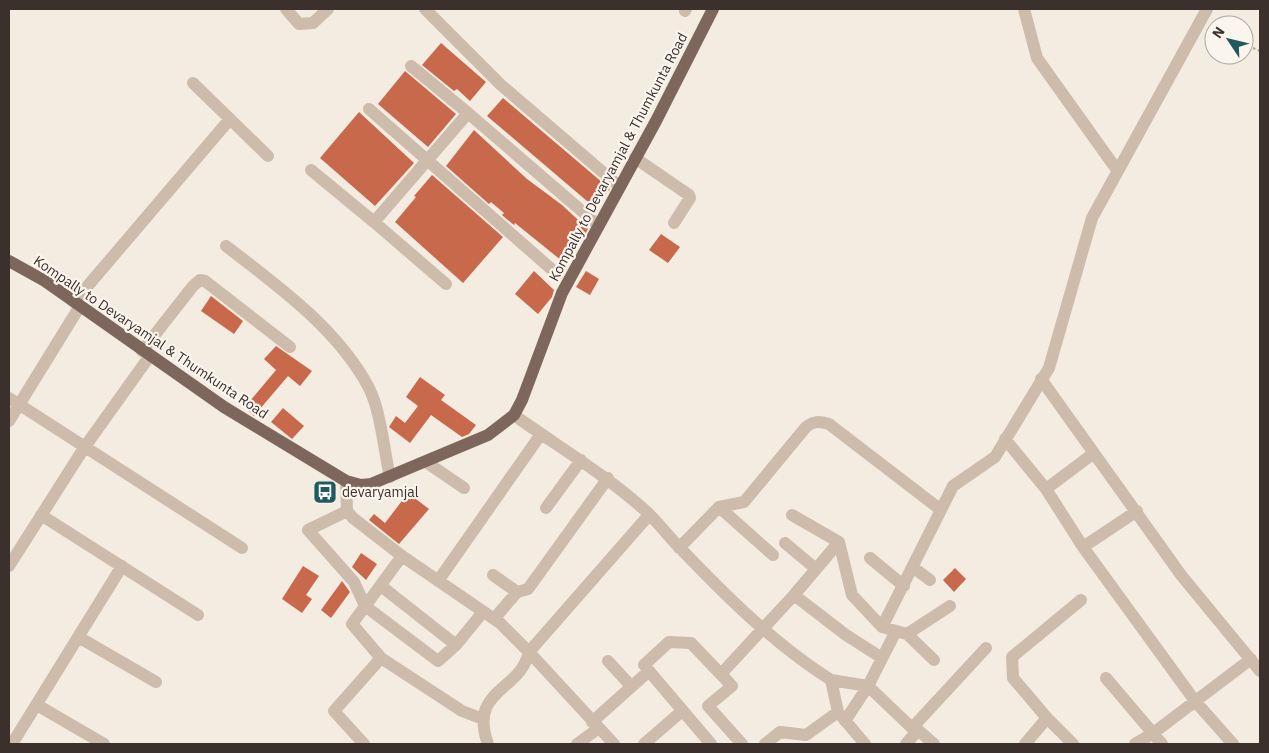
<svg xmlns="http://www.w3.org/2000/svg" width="1269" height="753" viewBox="0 0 1269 753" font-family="'IBM Plex Sans',sans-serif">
	<rect width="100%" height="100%" fill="#f4ebe1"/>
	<!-- building -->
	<path fill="#c8694b" d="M441,43L486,82L470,101L457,89L454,91L422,65Z
		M405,71L456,114L428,147L378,104Z
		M503,98L610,189L594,207L487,116Z
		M359,112L414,163L375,206L320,158Z
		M474,130L527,179L562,205L588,229L567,265L515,223L514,225L502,215L504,213L491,202L489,204L446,166Z
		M432,175L503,237L463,283L395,222L416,197L414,196Z
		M661,234L680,247L668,263L649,250Z
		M534,271L554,290L552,297L538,314L515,294Z
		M586,271L599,279L590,295L576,287Z
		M211,296L243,321L234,334L201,311Z
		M276,346L312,371L300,386L288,376L254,416L245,407L276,370L264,359Z
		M420,377L445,395L441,400L476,425L469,434L462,437L431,415L410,443L389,427L396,416L405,423L418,406L406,397Z
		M283,408L304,426L292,439L271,422Z
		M408,493L429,509L399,544L369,520L374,514L385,523Z
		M361,553L377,564L366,580L352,567Z
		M303,566L319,576L306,595L312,599L302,613L282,599Z
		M955,568L966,579L954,592L943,580Z
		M342,581L350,592L331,618L321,610Z"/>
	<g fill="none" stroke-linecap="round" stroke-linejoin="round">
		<!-- path -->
		<path stroke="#b9a596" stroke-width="2" stroke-dasharray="2.5 2.5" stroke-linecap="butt" d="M1244,44L1260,51"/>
		<!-- minor -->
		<path stroke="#cdbbac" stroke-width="12" d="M286,9L299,24L313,23L328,9
			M425,9L501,85L619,186
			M1024,9L1037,58L1117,170
			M685,11L686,9
			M411,66L468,113
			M369,109L557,274
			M230,119L268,156
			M635,158L689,195L690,198L674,223
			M311,170L374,222L468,113L598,225
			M374,222L446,284
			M226,246C278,286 338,329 369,388C381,412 384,451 390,477
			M74,302L230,119L193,83
			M142,351L193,286L200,280L205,281L290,347
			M1041,379L1181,575L1260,671
			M9,398L242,548
			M514,415C560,448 608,476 649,514C660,525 669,537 680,548C726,596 774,644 831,680L838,712L865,744
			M9,421L80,306
			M1005,439L1046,489L1083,547L1195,701L1233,744
			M426,462L464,488
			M346,481L347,511L353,518L402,556L500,623L529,652C520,692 468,689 488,744
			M1046,489L1094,453
			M719,507L773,555
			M546,508L581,460
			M347,511L308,530L354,582L365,606L438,661L456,645L483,612
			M41,515L198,615
			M792,515L839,542L852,595L882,627L907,634L934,660
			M785,543L816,569
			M1083,547L1137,511
			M679,548L719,507L744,502L806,427C814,421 819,421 829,424L941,510
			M402,556L352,624L381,658L462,711L483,719
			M870,558L904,586
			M9,566L84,448L149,357
			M914,568L930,580
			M493,575L517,592
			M438,581L541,434
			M381,586L456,645
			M794,595L846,635L882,658
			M494,619L517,592L528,589L608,478
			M882,627L953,486L995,457L1049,368L1092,218L1207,9
			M907,634L950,606
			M80,638L156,682
			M608,661L631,686
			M649,671L644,665L669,642L691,643L732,686L708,706L742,744
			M721,674L794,595L839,542
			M1106,678L1162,744
			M831,680L868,686L912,728L918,730L934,744
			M37,705L104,744
			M845,721L868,686L896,631
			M592,722L649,671L711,744
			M912,728L986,648
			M12,744L122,566
			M364,744L334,711L381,658
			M577,744L599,728
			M614,744L529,652L649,515
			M644,744L682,711
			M765,744L780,732L806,735L838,712
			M906,744L918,730
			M1025,744L1047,718
			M1073,744L1047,718L1013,678L1012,657L1081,600
			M1135,744L1152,734L1251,659"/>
		<!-- major -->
		<path stroke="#7d675c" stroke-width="12" d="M9,261L45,281L224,407L346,481L361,485L371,484L488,435L514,415L522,400L562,293L656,121L713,9"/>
	</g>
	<!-- icons -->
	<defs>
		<g id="bus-square" transform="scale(1.25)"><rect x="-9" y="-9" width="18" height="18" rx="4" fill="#1f5a5e" stroke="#fbf5ee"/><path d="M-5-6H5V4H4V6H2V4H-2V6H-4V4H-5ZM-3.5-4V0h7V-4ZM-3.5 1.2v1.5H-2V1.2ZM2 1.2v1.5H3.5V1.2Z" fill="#fff"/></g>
	</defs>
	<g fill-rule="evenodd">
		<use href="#bus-square" x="325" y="492"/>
	</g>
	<g text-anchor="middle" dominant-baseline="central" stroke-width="4.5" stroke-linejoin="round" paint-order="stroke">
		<!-- street labels -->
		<g font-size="14" fill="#3b302b" stroke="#fbf5ee">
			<text transform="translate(618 157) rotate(-62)">Kompally to Devaryamjal &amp; Thumkunta Road</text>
			<text transform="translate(151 337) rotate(34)">Kompally to Devaryamjal &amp; Thumkunta Road</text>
		</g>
		<!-- poi labels -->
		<g font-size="14" fill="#3b302b" stroke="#fbf5ee" text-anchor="start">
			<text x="342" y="492">devaryamjal</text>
		</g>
	</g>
	<!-- border -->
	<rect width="1269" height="753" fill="none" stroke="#3b302b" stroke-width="20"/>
	<!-- north arrow -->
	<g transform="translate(1229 40) rotate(305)"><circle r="24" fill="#fbf5ee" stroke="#aea6a0"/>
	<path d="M0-4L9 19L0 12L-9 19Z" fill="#1f5a5e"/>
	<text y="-8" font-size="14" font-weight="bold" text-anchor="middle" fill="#3b302b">N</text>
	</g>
</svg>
